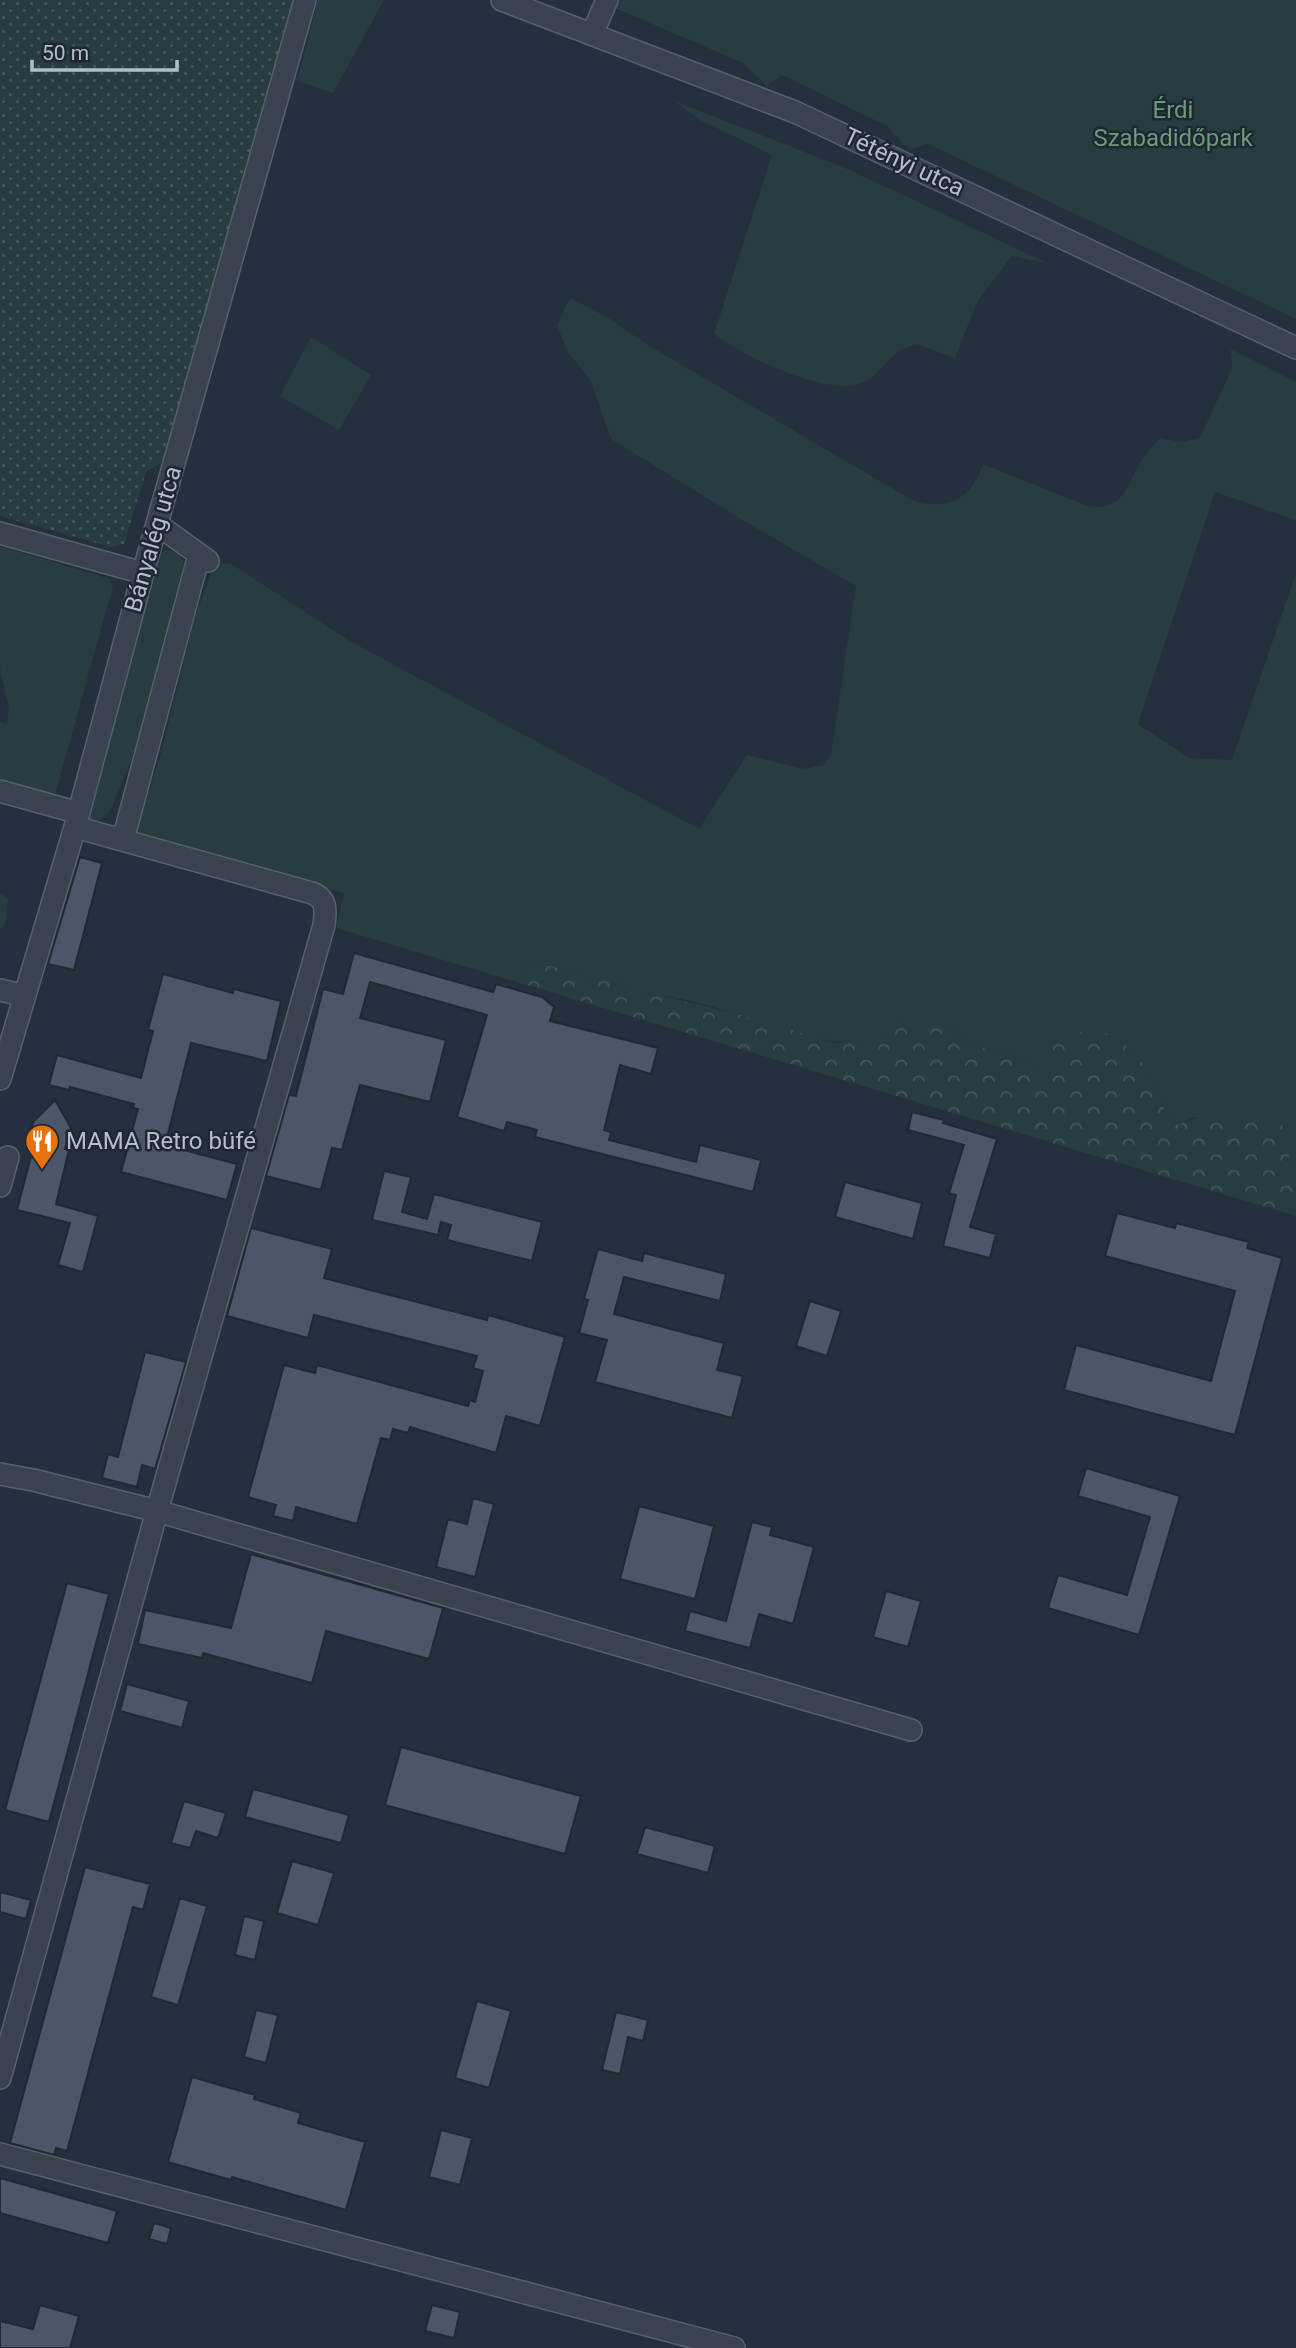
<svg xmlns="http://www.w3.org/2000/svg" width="1296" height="2348" viewBox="0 0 1296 2348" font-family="Roboto,sans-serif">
	<defs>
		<pattern id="forest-crowns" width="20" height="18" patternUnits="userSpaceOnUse" patternTransform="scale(1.75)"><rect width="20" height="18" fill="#273d40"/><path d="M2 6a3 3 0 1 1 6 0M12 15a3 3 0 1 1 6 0" fill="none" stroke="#44575a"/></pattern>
		<pattern id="park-dots" width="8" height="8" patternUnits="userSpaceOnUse" patternTransform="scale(1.75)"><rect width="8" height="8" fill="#273d40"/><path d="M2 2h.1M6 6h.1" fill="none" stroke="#44575a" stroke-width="1.8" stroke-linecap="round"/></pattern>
	</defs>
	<rect width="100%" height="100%" fill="#25303f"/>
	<!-- grass -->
	<path fill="#273d40" d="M318,0H384L333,93L297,81Z
		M596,0H1296V319L928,144L911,149L903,144L887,126L782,75L767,86L743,63Z
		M675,101L850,170L1049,264L1012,256L977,302L955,358L917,344C913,346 906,347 902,349C885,359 877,381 855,385C817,392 744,356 714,334L772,155L698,119Z
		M570,298L605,316L651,347L914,501C949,511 972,498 983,464L1088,506C1124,513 1127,484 1142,460C1147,452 1154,445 1160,438L1181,442L1200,438L1232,368L1231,350L1223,345L1296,382V520L1215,492L1138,724L1189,758L1232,760L1296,573V1164L1194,1117L1178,1125C1167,1116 1161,1103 1155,1089C1140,1054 1127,1039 1090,1030L1048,1066L1037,1068L1016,1056L974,1046L946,1025L902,1021C898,1026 892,1033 887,1036C830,1066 711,990 645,996L632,987L572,973L538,962L526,963L517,982L336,928L344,893L135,836L160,757L195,616L212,572L218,564L230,563L348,640L699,829L747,755L803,769L824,765L831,755L856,586L741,519L611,439L591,381L567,351L557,325Z
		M311,337L371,375L339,430L280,396Z
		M0,546L110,579L113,586L55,795L0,780V722L7,724L9,709L0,668Z
		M169,550L180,555L185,567L172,626L131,761L110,811L100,820H91L80,806L157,554Z
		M0,894L8,898L5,924L0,930Z"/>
	<!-- forest -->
	<path fill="url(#forest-crowns)" d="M538,962L572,973L633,987L645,996L658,995L733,1013L834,1043H861L887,1036L902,1021L920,1017L946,1025L974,1046L1016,1056L1038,1068L1047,1066C1048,1053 1054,1040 1067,1036C1074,1034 1081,1031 1088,1030C1112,1028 1139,1053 1148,1073C1157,1091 1162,1112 1178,1125C1213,1109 1244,1116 1281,1120L1290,1161L1296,1164V1216L517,982L526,963Z"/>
	<!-- park -->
	<path fill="url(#park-dots)" d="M0,0H296L166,459L146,472L124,544L111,547L0,516Z"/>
	<!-- building -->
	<path fill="#4b5768" stroke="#202936" stroke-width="2" d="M80,857L102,863L74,970L48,964Z
		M354,953L493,992L496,984L542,997L554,1007L550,1021L658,1048L651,1074L620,1065L604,1130L611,1132L609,1140L696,1162L700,1145L761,1160L753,1192L535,1137L537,1130L507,1122L504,1131L457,1117L487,1015L370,982L360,1018L446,1040L430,1102L360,1085L342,1150L332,1148L321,1190L266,1176L289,1095L296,1096L323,989L343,994Z
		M163,974L233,993L234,989L281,1001L267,1061L191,1043L165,1145L237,1164L227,1200L121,1172L138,1109L133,1108L134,1104L70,1087L69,1090L49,1085L57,1055L141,1078L153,1031L148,1030Z
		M55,1100L71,1128L65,1149L69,1150L56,1204L98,1216L83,1272L58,1265L70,1223L17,1210L35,1141L29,1134L34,1121Z
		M912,1112L944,1120L943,1123L997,1139L970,1227L996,1234L990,1258L943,1246L956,1195L949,1193L964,1145L908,1130Z
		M384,1171L411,1177L402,1212L427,1219L434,1194L542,1222L532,1261L447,1240L451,1225L441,1222L438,1235L372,1220Z
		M845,1182L922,1203L913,1239L835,1217Z
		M1117,1213L1175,1228L1176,1223L1249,1242L1247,1248L1282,1258L1235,1435L1064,1390L1076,1345L1211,1381L1235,1291L1105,1256Z
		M251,1228L332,1249L324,1278L487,1320L488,1315L565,1337L540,1426L506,1416L496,1453L410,1427L408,1433L393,1429L390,1440L381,1438L357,1524L296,1507L293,1521L273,1516L276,1505L248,1497L284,1365L315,1373L317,1365L468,1406L470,1400L475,1402L483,1371L473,1368L477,1356L314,1315L308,1338L227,1316Z
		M598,1249L642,1261L644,1253L726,1274L720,1301L624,1277L614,1314L724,1343L717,1370L743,1376L732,1418L595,1382L607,1340L579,1333L588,1300L584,1299Z
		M810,1301L841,1311L827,1356L796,1346Z
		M145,1352L186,1362L155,1469L142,1465L137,1487L102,1478L108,1454L118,1457Z
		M1086,1468L1180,1496L1139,1635L1048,1608L1058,1575L1127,1595L1150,1517L1078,1496Z
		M473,1498L494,1504L475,1577L436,1567L448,1519L467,1524Z
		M639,1506L714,1526L695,1599L620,1579Z
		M752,1522L772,1527L770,1535L814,1547L793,1624L759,1614L750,1648L685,1631L690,1611L726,1621Z
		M251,1554L443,1608L429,1659L326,1631L312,1683L203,1653L202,1658L138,1644L145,1610L231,1628Z
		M67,1583L109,1594L49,1822L5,1810Z
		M886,1591L921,1601L908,1647L873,1637Z
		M127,1684L189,1701L182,1728L120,1711Z
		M401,1747L581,1796L565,1854L385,1805Z
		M253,1789L349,1815L341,1843L245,1817Z
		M184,1801L226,1813L218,1838L196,1831L190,1848L171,1843Z
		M645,1827L715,1846L708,1873L637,1854Z
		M292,1861L334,1873L318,1925L277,1913Z
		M85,1867L150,1884L143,1910L133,1907L67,2151L56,2148L54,2155L10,2143Z
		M0,1892L31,1900L26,1919L0,1912Z
		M180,1898L207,1906L178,2005L151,1997Z
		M244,1916L264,1921L255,1960L235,1955Z
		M477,2001L511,2011L489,2088L455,2078Z
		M256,2010L278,2015L266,2063L244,2057Z
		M616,2012L648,2020L643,2041L628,2037L620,2074L602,2070Z
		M192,2077L255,2095L254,2099L301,2113L298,2123L365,2142L346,2210L232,2177L231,2180L168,2162Z
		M441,2130L472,2138L460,2185L429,2177Z
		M0,2178L117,2211L108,2243L0,2213Z
		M154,2223L171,2228L167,2244L149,2239Z
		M40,2305L79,2316L70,2348H0V2321L33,2329Z
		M432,2305L460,2312L454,2338L425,2331Z"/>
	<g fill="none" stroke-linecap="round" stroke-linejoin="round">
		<!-- minor casing -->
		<g stroke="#57606c" stroke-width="24">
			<path id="minor" d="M502,0L795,112L1296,348
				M592,34L607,0
				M157,524L208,561
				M0,533L143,573
				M0,791L79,813
				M123,840L199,555
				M0,990L25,996
				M0,1079L75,827L143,573L305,0
				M0,1186L8,1157
				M0,1474L33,1480L157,1511L911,1730
				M0,2078L157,1511L324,925C326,910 327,899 312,893L75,827
				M0,2154L734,2348"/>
		</g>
		<!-- minor -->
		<use href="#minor" stroke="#39424f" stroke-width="21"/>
	</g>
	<!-- icons -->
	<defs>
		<g id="restaurant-pin" transform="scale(1.75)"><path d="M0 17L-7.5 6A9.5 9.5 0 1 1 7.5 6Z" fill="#e8710a" stroke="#1e2734"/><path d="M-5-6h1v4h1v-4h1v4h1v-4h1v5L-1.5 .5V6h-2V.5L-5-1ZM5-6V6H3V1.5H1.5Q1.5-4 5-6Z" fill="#fff"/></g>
	</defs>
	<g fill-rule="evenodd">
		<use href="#restaurant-pin" x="42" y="1141"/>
	</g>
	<g text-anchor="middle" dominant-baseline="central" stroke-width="5" stroke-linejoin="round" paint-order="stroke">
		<!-- park labels -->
		<g font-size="24" fill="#6d9a77" stroke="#1e2734">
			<text x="1173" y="110">Érdi<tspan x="1173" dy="28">Szabadidőpark</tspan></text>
		</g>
		<!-- street labels -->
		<g font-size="24" fill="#b5bdc9" stroke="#1e2734">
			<text transform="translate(904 162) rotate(25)">Tétényi utca</text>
			<text transform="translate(153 539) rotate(-74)">Bányalég utca</text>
		</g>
		<!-- poi labels -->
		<g font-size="24" fill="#b5bdc9" stroke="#1e2734" text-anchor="start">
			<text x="66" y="1141">MAMA Retro büfé</text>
		</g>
	</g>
	<!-- scale -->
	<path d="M32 60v10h145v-10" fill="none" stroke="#b5bdc9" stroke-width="3.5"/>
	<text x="42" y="60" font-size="21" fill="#b5bdc9" stroke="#1e2734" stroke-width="5" paint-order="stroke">50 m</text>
</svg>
